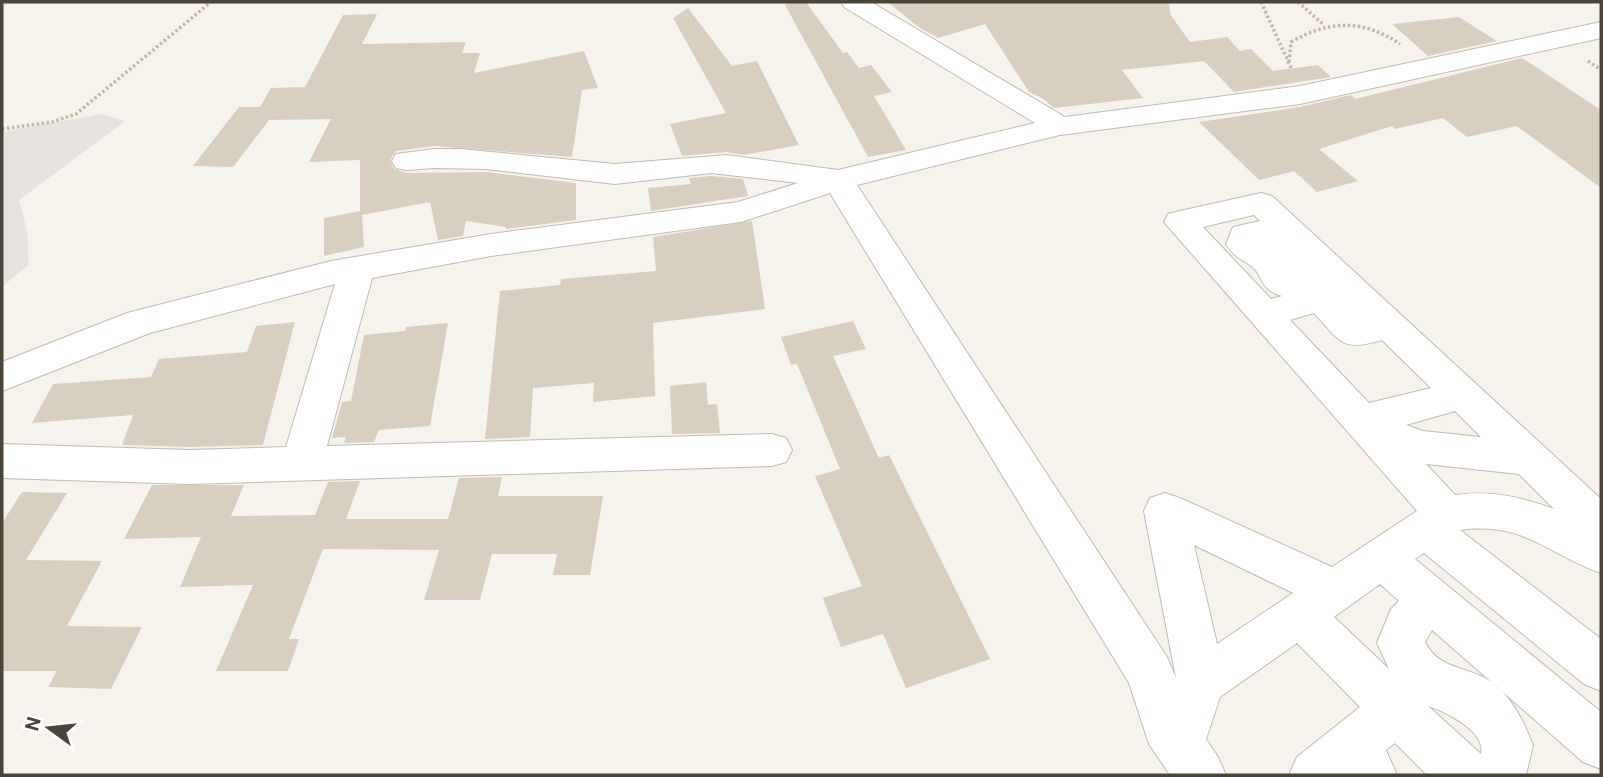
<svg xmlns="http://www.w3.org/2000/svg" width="1603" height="777" viewBox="0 0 1603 777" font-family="Roboto,sans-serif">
	<rect width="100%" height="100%" fill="#f6f3ec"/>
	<!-- industrial -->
	<path fill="#e6e2dd" d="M101,114L125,121L19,200L27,230L29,264L2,287V132Z"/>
	<!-- building -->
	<path fill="#d8cfc1" d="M790,2H806L843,53L847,52L859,68L871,65L892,92L874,96L906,150L868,157L785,5Z
		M888,2H1169L1170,14L1190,42L1227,37L1240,51L1251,49L1273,71L1318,65L1331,77L1234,92L1202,59L1204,61L1122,70L1143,98L1054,108L1042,98L1029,92L985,24L938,38L917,26Z
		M688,8L732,66L757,61L799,145L744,155L727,152L682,156L670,124L726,113L673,18Z
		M377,14L362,44L466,42L462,53H480L474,73L584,51L598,88L582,90L572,157L434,146L396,151L390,160L394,169L407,173L486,172L576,183V220L506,229V227L466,221L463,236L438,240L430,202L362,215L364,247L324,256V218L360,211V160L309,162L331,119L269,120L233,167L193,166L239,107H260L271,88L305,87L343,15Z
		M1459,17L1497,41L1428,56L1392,24Z
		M1522,58L1601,110V188L1517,126L1467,137L1443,118L1395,129L1392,126L1319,149L1358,181L1317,192L1294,171L1259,180L1199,122L1300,107L1351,95L1355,99Z
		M711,176L743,179L748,196L651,211L648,188L691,184L689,178Z
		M752,221L765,309L653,323L655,396L593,402L594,383L533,388L530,437L485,439L500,291L560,285L561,279L656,271L653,237Z
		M853,321L866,349L833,356L879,458L889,455L990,659L906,688L883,634L841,647L823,598L862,586L815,476L840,469L797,364L791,365L781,337Z
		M295,322L263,445L190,447L122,445L133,415L32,423L53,384L151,377L159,359L247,352L256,326Z
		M448,323L430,426L379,430L374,442L344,443L346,437L332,438L342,402L351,401L364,335L405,331L406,327Z
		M706,382L708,405L717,404L720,433L672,434L670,386Z
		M502,477L498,496H603L590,575H553L557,554H492L480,600H424L439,550L323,549L289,639H299L288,671H216L253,585L180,587L201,537L124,539L152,485H244L231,516L315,515L328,482L360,481L346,519H448L459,478Z
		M22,492L67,493L26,560L102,561L67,626L142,627L111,689L48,687L57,671H2V523Z"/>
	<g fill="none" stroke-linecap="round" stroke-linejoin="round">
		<!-- minor casing -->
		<g stroke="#c2bbae" stroke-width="2">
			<path id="minor" d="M841,2H871L1065,117L1300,86L1601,22V38L1300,104L1060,135L857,185L1167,657L1176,678L1144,511L1150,498L1165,493L1180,498L1332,567L1417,511L1164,222L1168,214L1180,211L1261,193L1272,196L1601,499V573C1547,554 1524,521 1460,530L1601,639V691L1584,684L1424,553L1415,559L1601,712V769L1583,762L1432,630L1425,642C1438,668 1462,666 1485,678C1510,692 1523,720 1533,745L1526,775H1427L1395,743L1386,750L1397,775H1289L1297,757L1360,707L1297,643L1220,697L1206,739L1218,757L1226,775H1170L1149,744L1129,683L830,193L741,222L491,256L372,278L327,446L772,434L786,438L792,450L786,462L772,466L190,484L2,478V444L190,450L286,447L335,284L150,333L2,391V362L127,313L331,261L491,234L738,202L798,183L711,173L615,184L486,169L434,168L407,170L396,168L392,161L396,154L434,149H460L615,164L727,155L838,170L1035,123L844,7ZM1254,215L1260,221L1233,227L1226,244C1235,258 1239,257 1251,266C1264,275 1258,289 1282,296L1271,299L1203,227ZM1314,313C1341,342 1341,352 1382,340L1431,388L1369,403L1290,320ZM1455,411L1481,437L1423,431L1406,425ZM1426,464L1519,474L1554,509C1521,497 1491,490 1455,495ZM1194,545L1293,593L1217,644ZM1380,584L1399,601L1391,609L1377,643L1389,669L1334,617ZM1428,706C1446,712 1486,731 1481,754Z"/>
		</g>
		<!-- path -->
		<path stroke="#c4b79f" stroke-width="3.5" stroke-dasharray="2.5 2.5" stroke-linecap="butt" d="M1261,2L1292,70
			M1298,2L1324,25
			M1588,61L1601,70
			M1289,62L1291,42C1329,20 1363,19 1400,44
			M2,129L52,122L76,114L211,2"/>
		<!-- minor -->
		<use href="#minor" fill="#fff" fill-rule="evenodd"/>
	</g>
	<!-- border -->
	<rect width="1603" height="777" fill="none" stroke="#4b4439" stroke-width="7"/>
	<!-- north arrow -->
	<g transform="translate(49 728) rotate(285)" stroke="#ffffff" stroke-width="5" paint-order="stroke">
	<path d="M0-5L12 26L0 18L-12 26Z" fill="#4b4439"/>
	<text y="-10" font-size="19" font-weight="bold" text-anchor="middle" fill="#4b4439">N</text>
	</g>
</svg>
